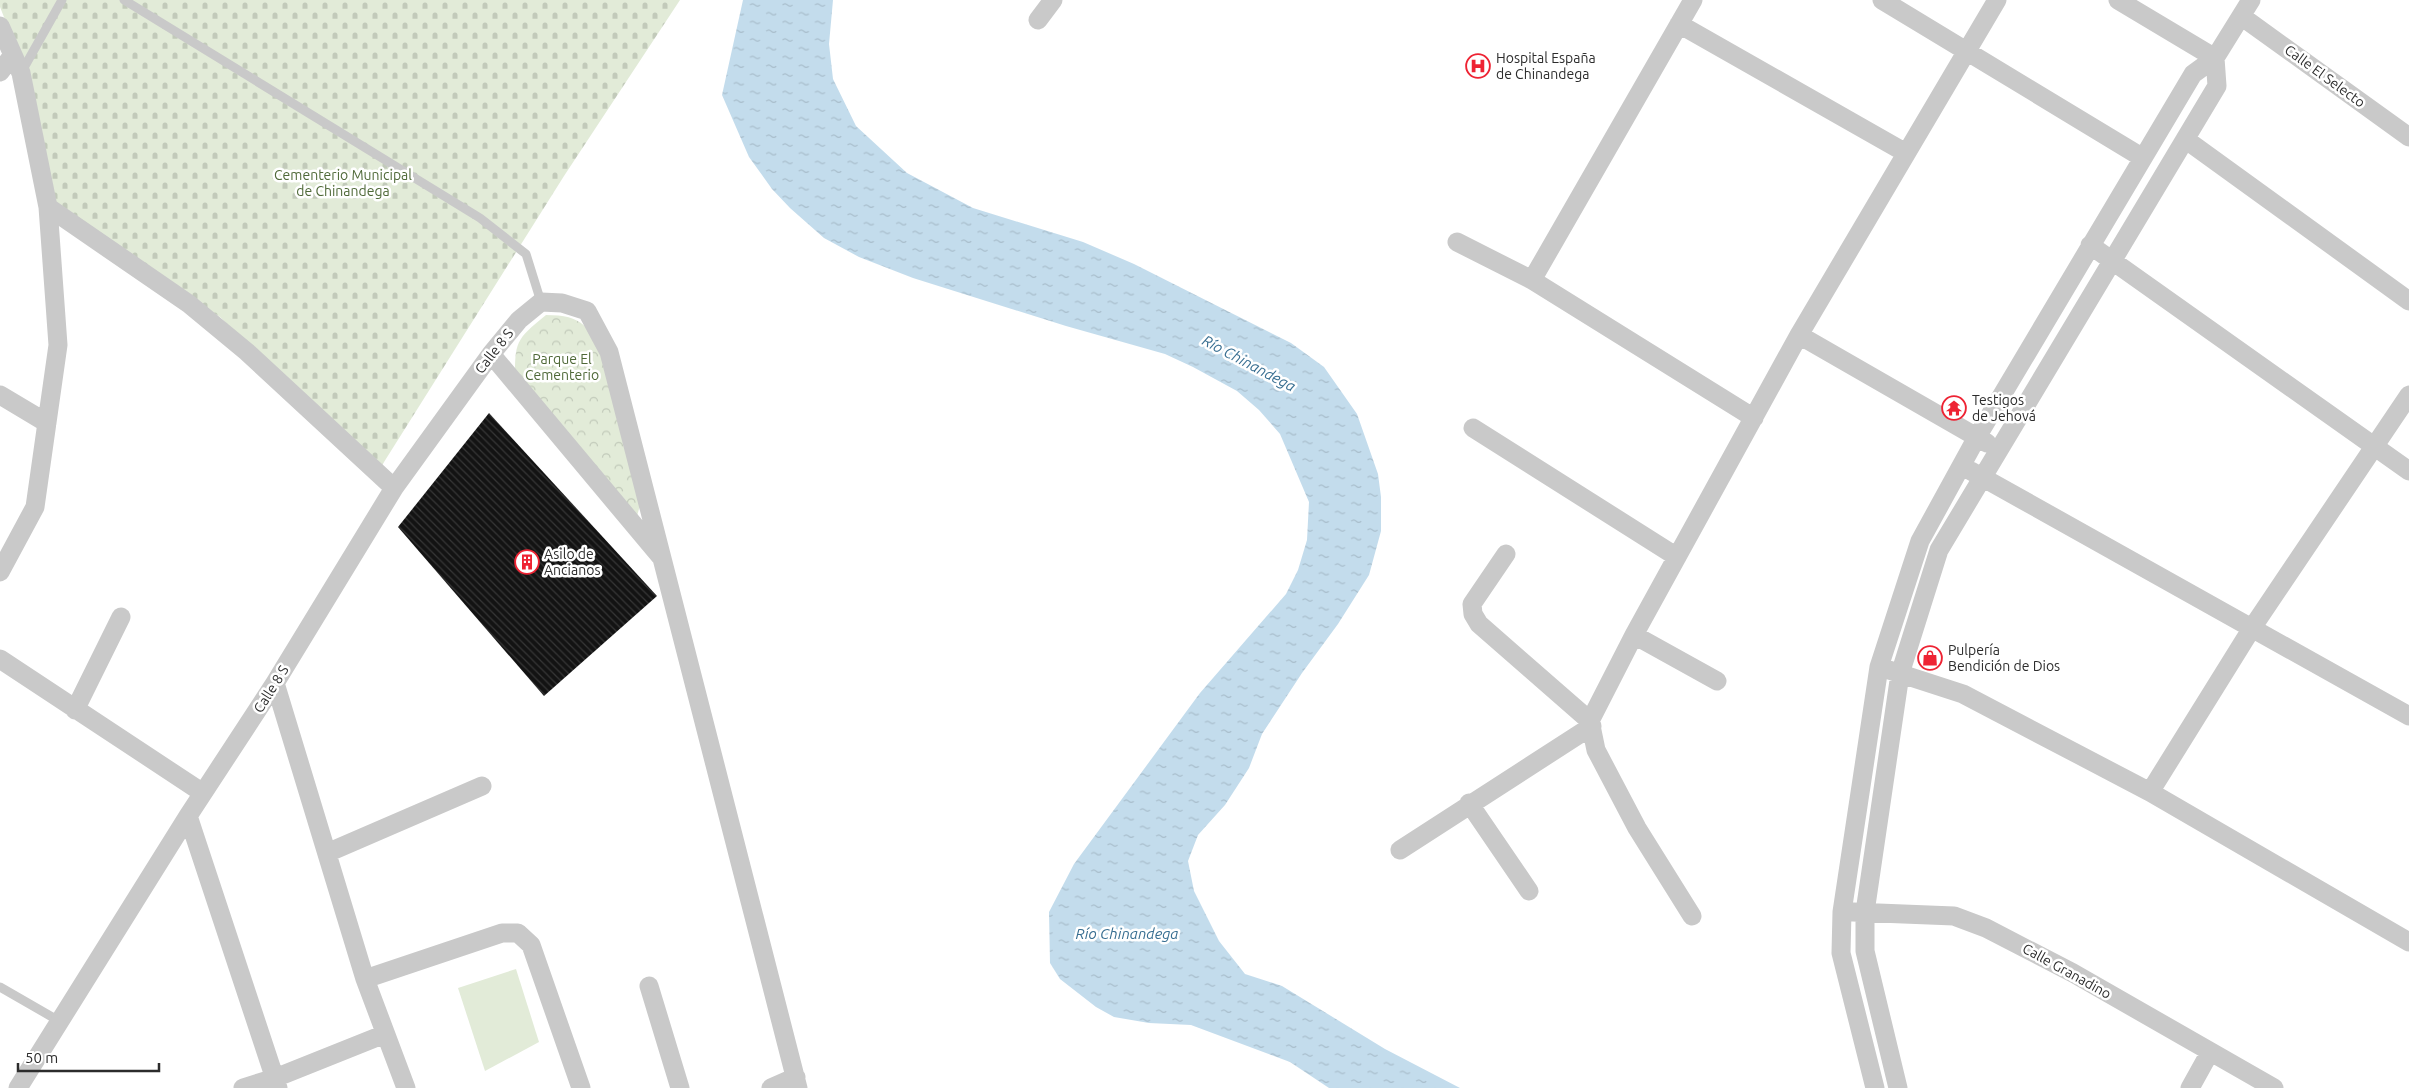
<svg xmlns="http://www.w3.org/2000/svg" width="2409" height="1088" viewBox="0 0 2409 1088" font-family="Ubuntu,sans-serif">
	<defs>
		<pattern id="cemetery-stones" width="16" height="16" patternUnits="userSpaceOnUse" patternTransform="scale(1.25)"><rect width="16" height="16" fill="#e2ebd8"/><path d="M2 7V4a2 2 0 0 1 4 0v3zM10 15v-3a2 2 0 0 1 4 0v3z" fill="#c2caba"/></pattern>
		<pattern id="park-crowns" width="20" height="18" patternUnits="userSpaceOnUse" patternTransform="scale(1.25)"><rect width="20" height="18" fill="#e2ebd8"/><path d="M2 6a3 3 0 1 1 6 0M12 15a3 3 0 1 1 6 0" fill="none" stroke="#c2caba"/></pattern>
		<pattern id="water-ripples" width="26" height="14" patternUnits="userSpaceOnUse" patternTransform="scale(1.25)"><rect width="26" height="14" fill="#c3dcec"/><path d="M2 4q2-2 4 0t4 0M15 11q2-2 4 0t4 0" fill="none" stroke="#a8bdcb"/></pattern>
		<pattern id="building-back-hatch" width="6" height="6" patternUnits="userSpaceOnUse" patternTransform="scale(1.25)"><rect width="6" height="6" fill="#131313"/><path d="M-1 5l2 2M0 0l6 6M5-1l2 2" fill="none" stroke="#363636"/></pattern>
	</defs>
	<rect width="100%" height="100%" fill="#fff"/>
	<!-- cemetery -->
	<path fill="url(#cemetery-stones)" d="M0,0H680L564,176L379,470L220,317L58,213L34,93L0,7Z"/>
	<!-- park -->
	<path fill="url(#park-crowns)" d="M546,315C583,315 589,327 606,358L641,502L637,516L515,381C515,342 515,340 546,315Z"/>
	<!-- pitch -->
	<path fill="#e2ebd8" d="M516,969L539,1042L485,1071L458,988Z"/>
	<!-- water -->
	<path fill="url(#water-ripples)" d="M743,0H833L829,44L833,79L856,126L907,173L973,208L1083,242L1134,264L1291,343L1324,367L1357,414L1378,474L1381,497V531L1369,575L1338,624L1302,673L1262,734L1249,768L1225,805L1198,835L1188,861L1194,891L1219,941L1245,974L1282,986L1385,1049L1460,1088H1329L1290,1062L1191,1025L1149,1023L1114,1017L1096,1007L1060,979L1050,963L1049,912L1074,864L1200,693L1286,594L1298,570L1307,540L1309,502L1280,434L1259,410L1237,391L1193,367L1165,354L1066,326L913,278L859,257L824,238L790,208L772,189L749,157L722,95Z"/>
	<!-- building -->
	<path fill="url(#building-back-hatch)" d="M489,413L657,596L544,696L398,527Z"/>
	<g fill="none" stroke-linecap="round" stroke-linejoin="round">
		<!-- service -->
		<path stroke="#c9c9c9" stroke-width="9" d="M124,0L480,218L526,254L541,302
			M21,73L62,0
			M0,987L59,1021"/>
		<!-- minor -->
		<path stroke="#c9c9c9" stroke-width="19" d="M1882,0L2143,158
			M2118,0L2215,58
			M2241,16L2409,137
			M1038,20L1053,0
			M1679,24L1906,153
			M0,26L21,73L48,207L58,345L35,507L0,572
			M0,72L12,56
			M2185,139L2409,301
			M48,207L189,304L247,352L394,488
			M1457,242L1532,280L1754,418
			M2090,245L2409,471
			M1532,280L1693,0
			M1799,335L1987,443
			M491,354L660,556
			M0,395L47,423
			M1473,428L1677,557
			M1971,471L2409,716
			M1506,554L1472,604L1473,614L1479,624L1590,721
			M1634,635L1717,681
			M0,659L203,793
			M1889,670L1963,694L2150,792L2409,942
			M275,683L365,979L406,1088
			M75,710L121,617
			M2150,792L2252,628L2409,395
			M1469,803L1529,891
			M188,816L278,1088
			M1400,850L1592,726
			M327,853L482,786
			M1853,912L1954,916L1986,928L2073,973L2274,1088
			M1692,916L1637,828L1596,750L1590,721L1634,635L1799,335L1997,0
			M365,979L502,933H518L531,945L581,1088
			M649,986L680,1088
			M18,1088L188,816L275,683L394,488L491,354L519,320L541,302L562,303L587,311L609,352L798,1088
			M243,1088L275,1078L385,1034
			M771,1088L796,1077
			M1875,1088L1841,953L1842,912L1879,667L1920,541L1977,437L2193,74L2215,58L2251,0
			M1898,1088L1865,951V912L1900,674L1939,550L2217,86L2215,58
			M2190,1088L2210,1052"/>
	</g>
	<!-- icons -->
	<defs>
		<g id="hospital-ring" transform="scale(1.25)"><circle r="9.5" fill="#fff" stroke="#ee2333" stroke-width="1.5"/><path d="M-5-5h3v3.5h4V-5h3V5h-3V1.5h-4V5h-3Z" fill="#ee2333"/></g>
		<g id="temple-ring" transform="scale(1.25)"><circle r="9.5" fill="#fff" stroke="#ee2333" stroke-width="1.5"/><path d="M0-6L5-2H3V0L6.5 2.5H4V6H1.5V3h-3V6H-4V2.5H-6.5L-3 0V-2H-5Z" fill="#ee2333"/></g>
		<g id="building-ring" transform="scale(1.25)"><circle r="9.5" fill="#fff" stroke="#ee2333" stroke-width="1.5"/><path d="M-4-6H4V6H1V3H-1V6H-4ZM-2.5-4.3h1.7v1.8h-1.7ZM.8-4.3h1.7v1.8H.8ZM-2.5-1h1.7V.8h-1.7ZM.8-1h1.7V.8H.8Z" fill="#ee2333"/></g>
		<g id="shop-ring" transform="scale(1.25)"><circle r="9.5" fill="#fff" stroke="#ee2333" stroke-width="1.5"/><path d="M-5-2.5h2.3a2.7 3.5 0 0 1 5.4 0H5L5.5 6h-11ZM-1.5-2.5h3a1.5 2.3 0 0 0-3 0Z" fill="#ee2333"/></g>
	</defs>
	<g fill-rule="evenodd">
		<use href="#hospital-ring" x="1478" y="66"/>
		<use href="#temple-ring" x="1954" y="408"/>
		<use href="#building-ring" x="527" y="562"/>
		<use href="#shop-ring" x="1930" y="658"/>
	</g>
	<g text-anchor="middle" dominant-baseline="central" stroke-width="5" stroke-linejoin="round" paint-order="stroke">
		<!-- poi labels -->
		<g font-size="14" fill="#2c2c2c" stroke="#fff" text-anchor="start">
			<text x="1496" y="58">Hospital España<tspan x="1496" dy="16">de Chinandega</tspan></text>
			<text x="1972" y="400">Testigos<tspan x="1972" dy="16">de Jehová</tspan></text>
			<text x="544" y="554">Asilo de<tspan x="544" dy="16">Ancianos</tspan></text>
			<text x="1948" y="650">Pulpería<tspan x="1948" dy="16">Bendición de Dios</tspan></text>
		</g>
		<!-- street labels -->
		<g font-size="14" fill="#2c2c2c" stroke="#fff">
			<text transform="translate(2325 76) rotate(36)">Calle El Selecto</text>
			<text transform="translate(494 351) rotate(-52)">Calle 8 S</text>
			<text transform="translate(271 689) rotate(-58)">Calle 8 S</text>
			<text transform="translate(2067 971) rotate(29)">Calle Granadino</text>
		</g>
		<!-- park labels -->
		<g font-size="14" fill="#4f6938" stroke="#fff">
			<text x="343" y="175">Cementerio Municipal<tspan x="343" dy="16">de Chinandega</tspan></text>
			<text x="562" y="359">Parque El<tspan x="562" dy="16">Cementerio</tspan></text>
		</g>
		<!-- water labels -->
		<g font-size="15" font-style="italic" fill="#376e91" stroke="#fff">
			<text transform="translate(1249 363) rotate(28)">Río Chinandega</text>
			<text x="1127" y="933">Río Chinandega</text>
		</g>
	</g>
	<!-- scale -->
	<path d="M18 1063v8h141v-8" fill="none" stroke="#2c2c2c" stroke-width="2.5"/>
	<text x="25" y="1063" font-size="15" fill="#2c2c2c" stroke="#ffffff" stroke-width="4" paint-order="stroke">50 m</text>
</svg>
